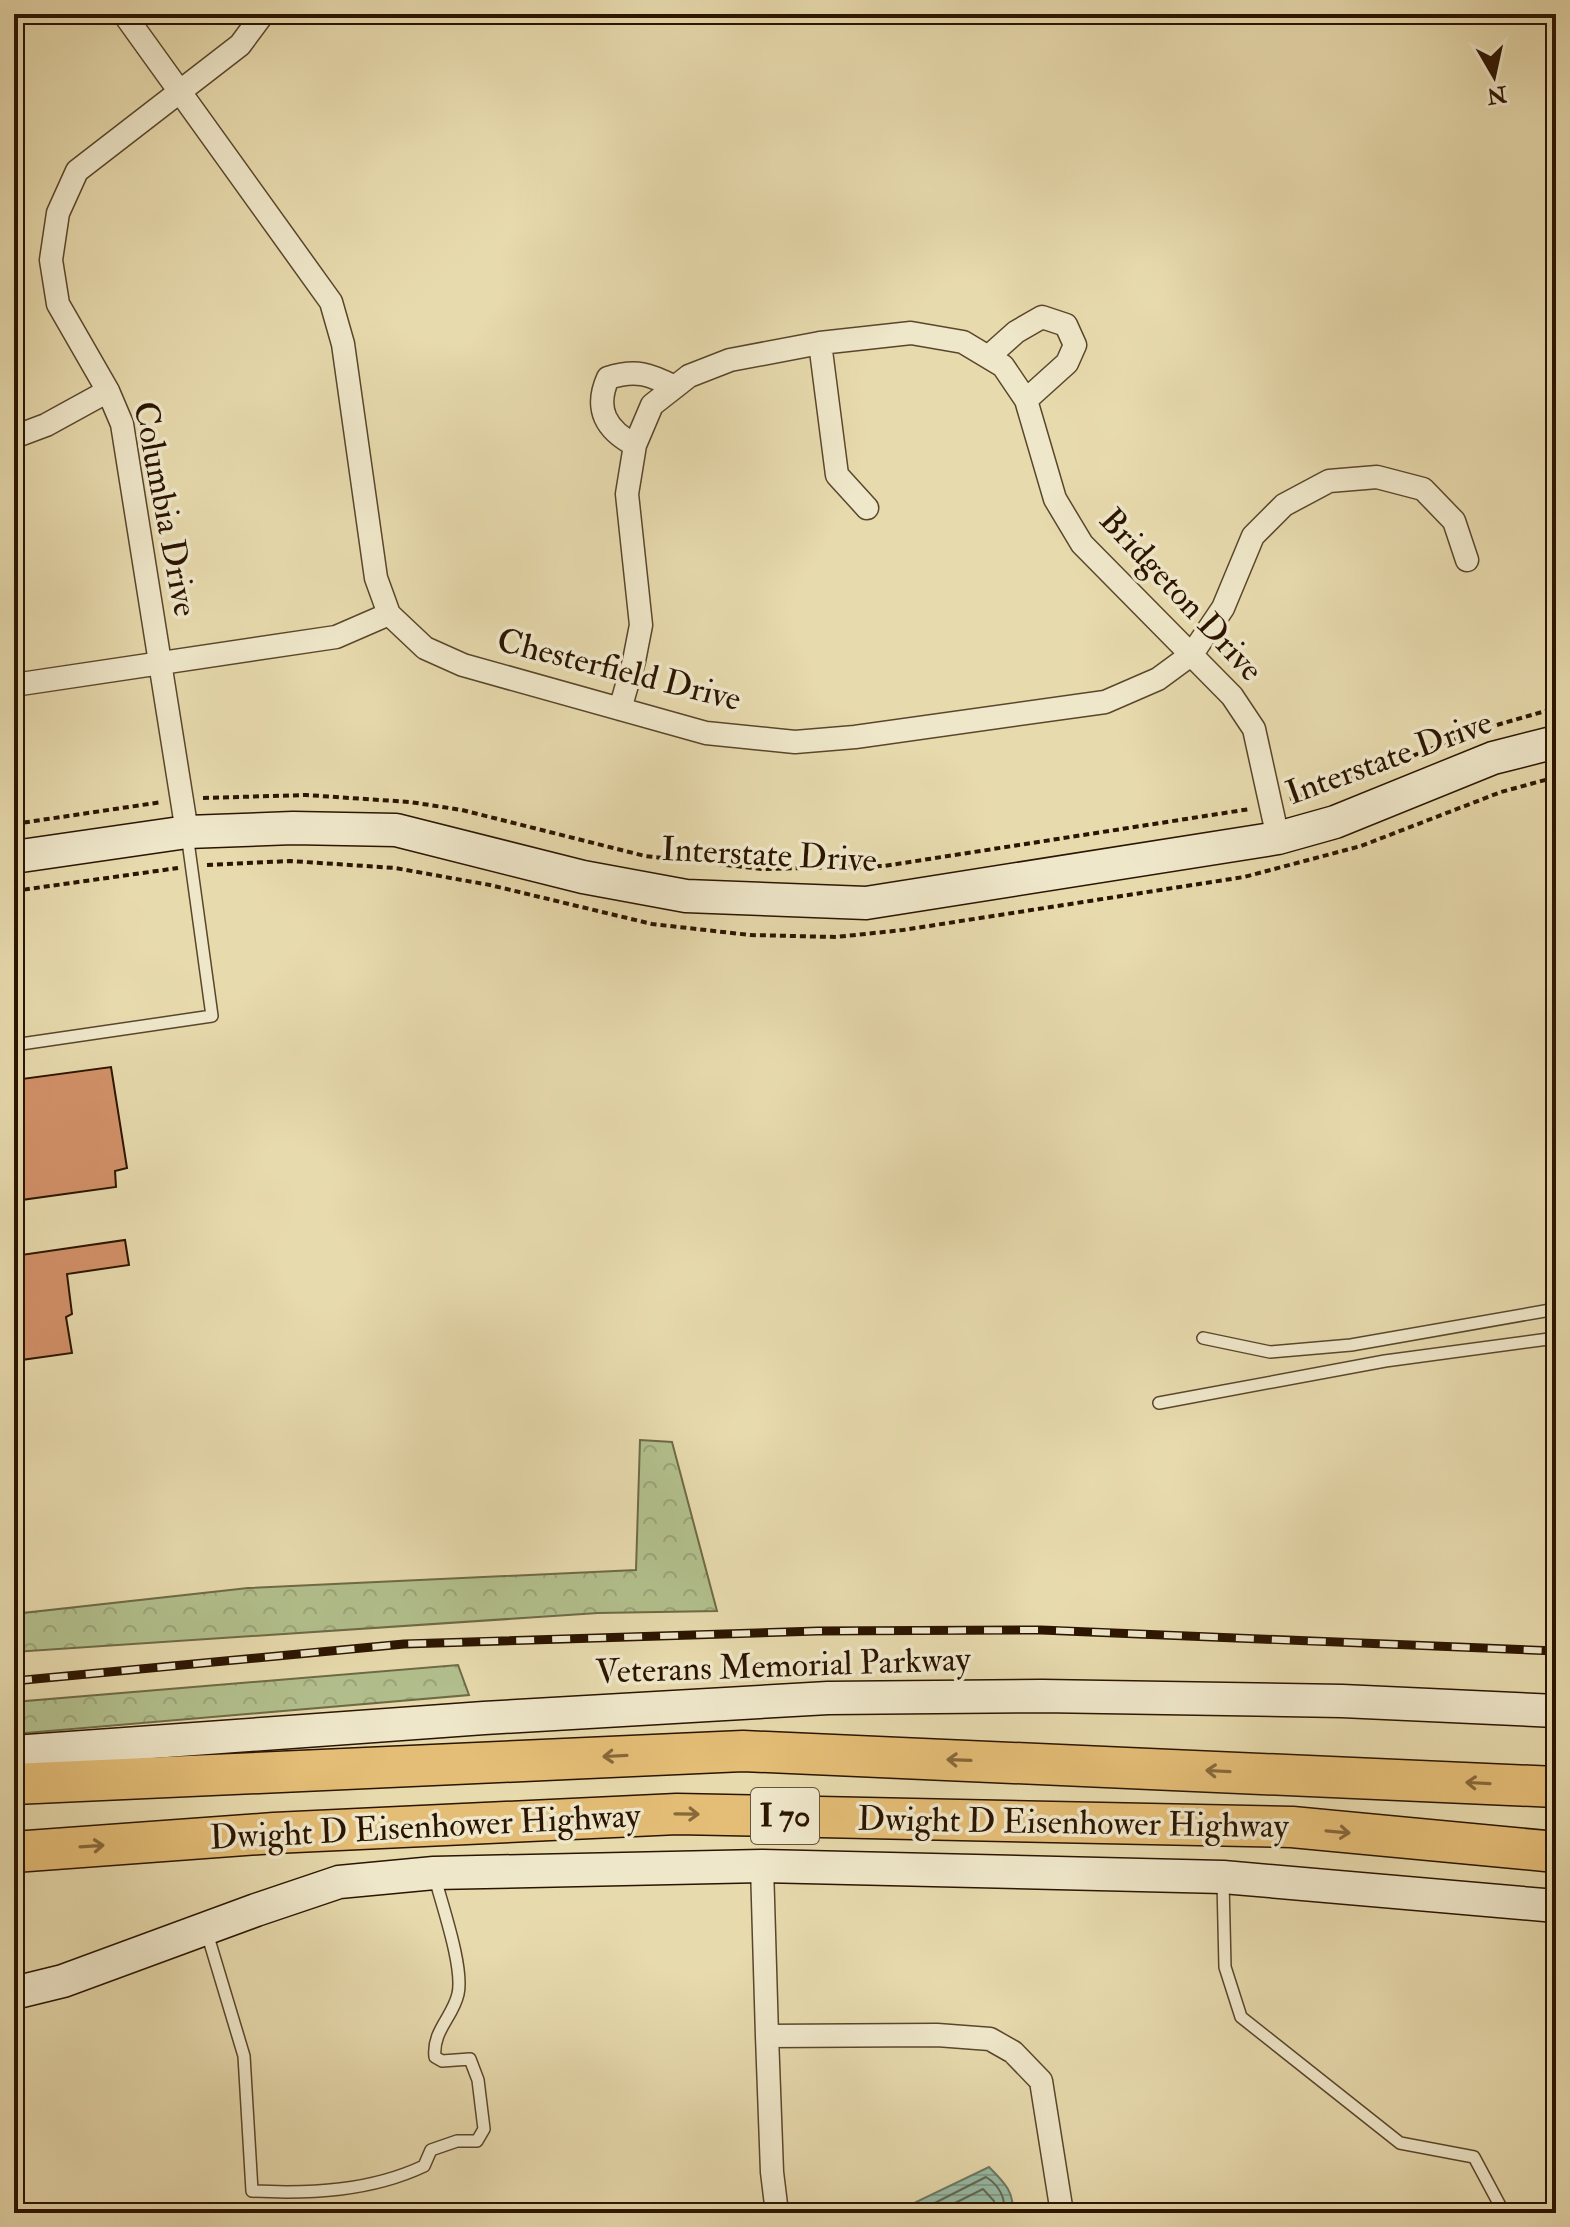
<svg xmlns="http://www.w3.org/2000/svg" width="1570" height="2227" viewBox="0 0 1570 2227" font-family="'IM FELL Double Pica',serif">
	<defs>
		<pattern id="forest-crowns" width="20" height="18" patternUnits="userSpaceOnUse" patternTransform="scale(2)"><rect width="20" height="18" fill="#b2c08d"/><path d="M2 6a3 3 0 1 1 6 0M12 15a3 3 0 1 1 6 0" fill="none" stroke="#99a478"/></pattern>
		<pattern id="water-rules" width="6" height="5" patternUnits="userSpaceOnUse" patternTransform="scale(2)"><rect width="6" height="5" fill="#97bba6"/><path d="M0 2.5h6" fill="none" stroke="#82a08d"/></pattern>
	</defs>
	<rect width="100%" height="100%" fill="#e7daad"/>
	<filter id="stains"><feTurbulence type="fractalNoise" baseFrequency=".0025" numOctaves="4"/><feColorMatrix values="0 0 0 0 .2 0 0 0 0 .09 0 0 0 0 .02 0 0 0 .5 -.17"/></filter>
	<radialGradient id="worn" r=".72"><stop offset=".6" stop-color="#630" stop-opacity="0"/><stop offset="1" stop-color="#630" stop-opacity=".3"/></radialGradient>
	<!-- forest -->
	<path fill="url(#forest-crowns)" stroke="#6e6a46" stroke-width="2" d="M640,1440L672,1442L717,1611L598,1613L14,1652V1614L248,1588L636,1570Z
		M458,1665L469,1695L14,1734V1702Z"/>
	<!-- water -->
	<path fill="url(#water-rules)" stroke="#6c7864" stroke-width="2" d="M989,2167C1002,2180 1017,2194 1011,2213H902L916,2202Z"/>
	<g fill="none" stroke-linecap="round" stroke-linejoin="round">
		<!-- shore -->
		<path stroke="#616853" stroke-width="2" d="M915,2213L986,2177C999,2185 1006,2198 1004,2213
			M935,2213L983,2189L994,2201V2213"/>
	</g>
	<!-- building -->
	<path fill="#d39169" stroke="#2b1400" stroke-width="2" d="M111,1067L127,1168L115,1171L116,1187L14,1201V1080Z
		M125,1240L129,1265L67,1274L72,1314L66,1317L72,1353L14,1361V1256Z"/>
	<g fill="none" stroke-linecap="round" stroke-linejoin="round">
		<!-- lane casing -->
		<g stroke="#5a462b" stroke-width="14">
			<path id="lane" d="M14,1045L212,1016L187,834
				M1203,1338L1270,1352L1351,1345L1556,1309
				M1159,1403L1385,1361L1556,1338
				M1223,1882L1225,1967L1241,2017L1400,2143L1474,2157L1504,2213
				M207,1933L244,2056L252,2191C311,2194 371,2191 424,2166L431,2150L457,2141H477L484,2129L478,2080L470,2059L442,2061L435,2057C432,2031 453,2017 458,1994C464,1968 442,1905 435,1878"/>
		</g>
		<!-- street casing -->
		<g stroke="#5a462b" stroke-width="25">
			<path id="street" d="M124,14L331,302L343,344L376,578L389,614L425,648L463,665L706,733L795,742L855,737L1105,702L1158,679L1192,654L1223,608L1253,536L1284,505L1329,481L1377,477L1423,489L1454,521L1467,560
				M820,343L837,475L867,508
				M988,357L1016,332L1042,317L1066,325L1075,345L1067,363L1026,400
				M14,437L46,425L108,391
				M635,445C606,430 594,409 608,378C636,369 649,374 675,387
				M14,685L336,637L389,614
				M620,709L634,661L641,625L627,494L635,445L652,405L689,376L730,360L820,343L911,333L963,342L1003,366L1026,400L1055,499L1082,544L1232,696L1254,729L1278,838
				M187,832L122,424L108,391L58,304L51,260L58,213L77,171L240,45L263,14
				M762,1866L767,2036
				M777,2213L772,2172L767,2036L937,2035L990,2039L1013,2052L1041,2081L1062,2213"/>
		</g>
		<!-- secondary casing -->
		<g stroke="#2b1400" stroke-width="35">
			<path id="secondary" d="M14,857L187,832L293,828L396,830L583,877L686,896L866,903L1278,838L1335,822L1493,758L1556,742
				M14,1752L484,1718L828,1698L1042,1696L1342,1701L1556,1711
				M14,1993L63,1981L256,1910L339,1882L434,1873L762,1866L1223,1877L1556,1906"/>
		</g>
		<!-- highway casing -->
		<g stroke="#2b1400" stroke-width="43">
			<path id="highway" d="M14,1784L743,1751L1556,1787
				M14,1852L274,1833L677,1814L1292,1827L1556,1852"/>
		</g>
		<!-- path -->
		<path stroke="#2b1400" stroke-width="4" stroke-dasharray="6 4" stroke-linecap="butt" d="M203,798L306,795L410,802L462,810L645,856L762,869L884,866L1250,809
			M1290,799L1369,773L1476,731L1556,708
			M14,824L162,802
			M207,865L290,861L395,868L490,885L652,924L750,935L836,937L903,930L1244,877L1361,846L1501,792L1556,777
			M14,891L178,868"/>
		<!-- lane -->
		<use href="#lane" stroke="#efe7ca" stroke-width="11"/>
		<!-- street -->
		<use href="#street" stroke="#efe7ca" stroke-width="22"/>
		<!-- secondary -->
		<use href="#secondary" stroke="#efe7ca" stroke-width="32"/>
		<!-- highway -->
		<use href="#highway" stroke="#e4bd76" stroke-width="40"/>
		<!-- rail casing -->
		<g stroke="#2b1400" stroke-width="9">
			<path id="rail" d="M14,1681L404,1644L818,1631L1041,1630L1556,1651"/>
		</g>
		<!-- rail -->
		<use href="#rail" stroke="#efe7ca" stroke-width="6" stroke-dasharray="18" stroke-linecap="butt"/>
	</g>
	<!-- one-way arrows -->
	<defs><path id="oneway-shaft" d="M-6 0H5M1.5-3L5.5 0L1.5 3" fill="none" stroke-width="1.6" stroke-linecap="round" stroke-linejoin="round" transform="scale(2)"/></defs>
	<g stroke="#88683b">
		<use href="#oneway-shaft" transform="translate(615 1756) rotate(177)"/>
		<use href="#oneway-shaft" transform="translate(959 1760) rotate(-178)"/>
		<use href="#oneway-shaft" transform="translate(1218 1771) rotate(-177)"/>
		<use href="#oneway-shaft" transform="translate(1478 1783) rotate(-177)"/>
		<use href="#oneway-shaft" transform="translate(687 1814) rotate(1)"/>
		<use href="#oneway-shaft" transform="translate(1338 1832) rotate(5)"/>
		<use href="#oneway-shaft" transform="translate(92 1846) rotate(-4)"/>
	</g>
	<g text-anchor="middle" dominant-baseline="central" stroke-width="7" stroke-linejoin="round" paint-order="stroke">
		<!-- shield labels -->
		<rect fill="#efe7ca" stroke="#66533d" stroke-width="2" x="751" y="1788" width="68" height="56" rx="6"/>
		<g font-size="32" font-weight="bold" fill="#2b1400">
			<text x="785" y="1816">I 70</text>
		</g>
		<!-- street labels -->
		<g font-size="34" fill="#2b1400" stroke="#efe7ca">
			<text transform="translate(165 509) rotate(79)">Columbia Drive</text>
			<text transform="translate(1181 595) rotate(47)">Bridgeton Drive</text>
			<text transform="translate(619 670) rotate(14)">Chesterfield Drive</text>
			<text transform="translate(1389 758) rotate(-20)">Interstate Drive</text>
			<text transform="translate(769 855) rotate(3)">Interstate Drive</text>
			<text transform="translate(783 1666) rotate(-2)">Veterans Memorial Parkway</text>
			<text transform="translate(1073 1823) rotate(1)">Dwight D Eisenhower Highway</text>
			<text transform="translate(425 1827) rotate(-3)">Dwight D Eisenhower Highway</text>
		</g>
	</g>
	<!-- margin -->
	<rect width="1570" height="2227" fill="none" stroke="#e7daad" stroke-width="48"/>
	<rect x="16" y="16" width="1538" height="2195" fill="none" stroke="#2b1400" stroke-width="4"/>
	<rect x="24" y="24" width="1522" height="2179" fill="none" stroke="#2b1400" stroke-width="2"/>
	<!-- north arrow -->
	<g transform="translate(1494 76) rotate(171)" stroke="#efe7ca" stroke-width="6" paint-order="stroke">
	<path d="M0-6L14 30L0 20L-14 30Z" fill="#2b1400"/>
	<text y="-12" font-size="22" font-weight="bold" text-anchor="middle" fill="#2b1400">N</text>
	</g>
	<rect width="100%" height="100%" filter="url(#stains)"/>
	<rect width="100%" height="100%" fill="url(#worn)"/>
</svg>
